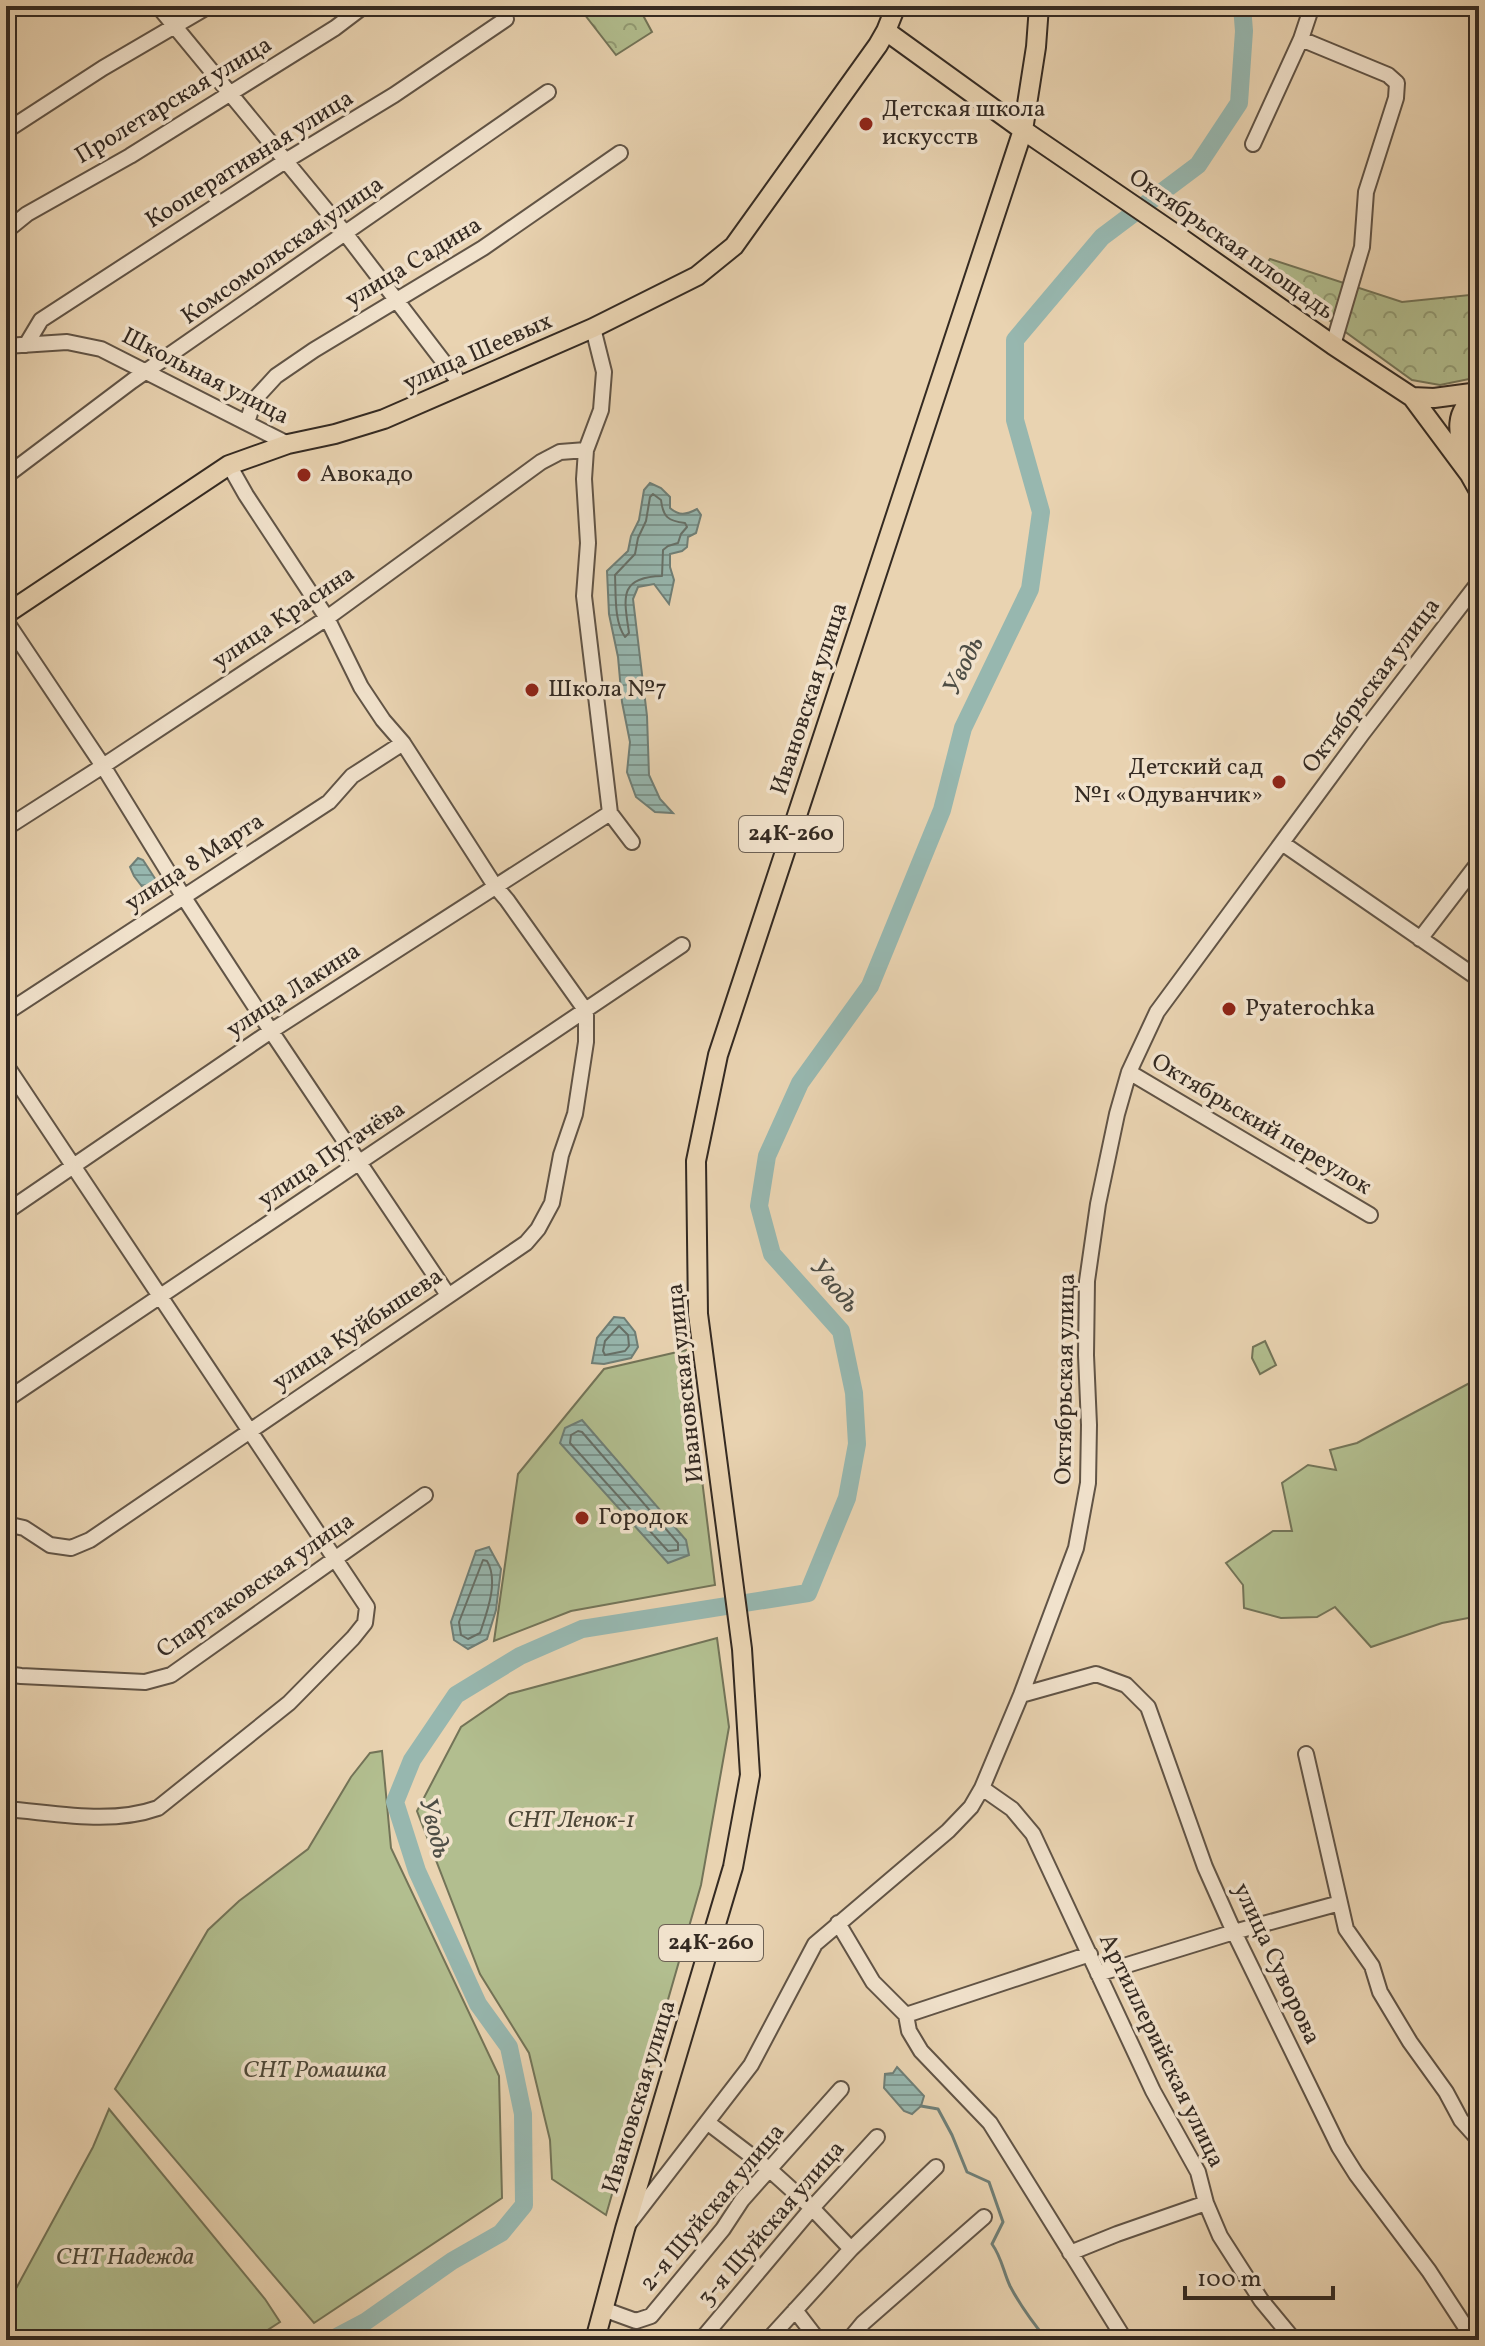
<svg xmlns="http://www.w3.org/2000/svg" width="1485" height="2346" viewBox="0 0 1485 2346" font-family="Vollkorn,serif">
	<defs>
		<pattern id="forest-crowns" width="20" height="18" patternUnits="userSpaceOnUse" patternTransform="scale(2)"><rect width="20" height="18" fill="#b2be8f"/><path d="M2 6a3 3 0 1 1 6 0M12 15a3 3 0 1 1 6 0" fill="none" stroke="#929b74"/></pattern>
		<pattern id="water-rules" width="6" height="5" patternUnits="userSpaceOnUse" patternTransform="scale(2)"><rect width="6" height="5" fill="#97b7af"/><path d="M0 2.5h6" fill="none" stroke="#7c958e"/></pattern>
	</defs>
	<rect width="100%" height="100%" fill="#e9d3b1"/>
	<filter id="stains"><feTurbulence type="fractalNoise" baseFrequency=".0025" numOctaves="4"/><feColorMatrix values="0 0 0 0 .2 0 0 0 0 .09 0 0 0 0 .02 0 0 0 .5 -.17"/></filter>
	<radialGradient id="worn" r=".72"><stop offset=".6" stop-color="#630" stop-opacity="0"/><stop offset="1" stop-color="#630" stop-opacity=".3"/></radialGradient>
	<!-- forest -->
	<path fill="url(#forest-crowns)" stroke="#737458" stroke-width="2" d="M578,6H638L652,32L616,55Z
		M1270,259L1402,302L1479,294V377L1440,385L1412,380L1261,271Z"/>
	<!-- green -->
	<path fill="#b2be8f" stroke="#737458" stroke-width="2" d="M1265,1341L1276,1365L1260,1374L1252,1358L1253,1347Z
		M686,1350L715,1585L571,1611L494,1641L518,1474L604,1369Z
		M1479,1378V1616L1442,1623L1371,1647L1335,1607L1317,1617L1281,1618L1244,1608L1243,1585L1226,1563L1273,1531H1292L1282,1483L1308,1465L1336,1470L1330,1450L1357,1443Z
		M717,1638L729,1727L701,1885L606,2215L552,2179L550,2140L529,2053L480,1974L417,1811L461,1727L509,1694Z
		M382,1751L391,1848L499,2076L502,2198L314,2323L115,2089L208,1930L239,1901L308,1849L351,1777L370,1753Z
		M109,2109L265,2299L280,2322L252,2340H6V2307L93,2147Z"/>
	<!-- water -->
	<path fill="url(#water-rules)" stroke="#6f7f77" stroke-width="2" d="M650,483L661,488L670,497V508C679,516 686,515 697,509L701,515L696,533L688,537L687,547L682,551L670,554V567L674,580L669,604L654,584L638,587L633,599L647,716L649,775L660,799L673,813L655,812L636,797L627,772L630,742L622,702L618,657L609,614L607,571L628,551L631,536L639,520L644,490Z
		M138,858L143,860L156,880L157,888L147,893L134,876L130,867Z
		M614,1317L624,1318L635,1332L638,1347L631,1358L604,1364L592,1363L597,1338Z
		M582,1420L686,1540L689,1555L668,1563L560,1443L565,1428Z
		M489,1547L501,1569L496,1610L487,1639L468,1649L454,1640L451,1622L476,1551Z
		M897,2067L924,2096L921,2106L912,2114L904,2111L884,2088L885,2074L893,2073Z"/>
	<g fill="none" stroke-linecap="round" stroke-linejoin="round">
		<!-- shore -->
		<path stroke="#667068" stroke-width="2" d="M653,494L661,500C663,517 668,521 685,523L687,527L681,534L678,543L668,546L663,550L662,576C618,577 624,598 629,633L625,637C614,622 616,595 615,575L635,554L638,538L646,521L650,497Z
			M619,1326L628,1335L629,1346L625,1351L605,1355L603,1351L605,1341Z
			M578,1431L582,1432L678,1543V1550L668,1551L570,1443L571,1435Z
			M483,1560L487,1561C499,1581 487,1612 480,1633L468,1639L461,1635L459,1622Z"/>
		<!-- stream -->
		<path stroke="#6f7f77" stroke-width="3" d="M921,2106L938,2109L952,2135L967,2172L989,2182L1003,2222L992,2244C1002,2258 1003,2271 1010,2286C1020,2305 1033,2323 1047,2340"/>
		<!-- river -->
		<path stroke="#97b7af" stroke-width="18" d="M331,2340L365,2322L452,2261L501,2233L524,2205L523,2114L509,2047L478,2004L417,1871L395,1802L412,1760L456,1695L520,1656L582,1629L808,1593L847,1498L857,1444L854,1393L841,1331L772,1254L759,1206L767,1156L800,1083L870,986L942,810L963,728L1030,589L1041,512L1015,420V340L1102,237L1198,165L1239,103L1244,31L1242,6"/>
		<!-- minor casing -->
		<g stroke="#615446" stroke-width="18">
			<path id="minor" d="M158,6L345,233L462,386
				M1301,39L1388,75L1397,83L1396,98L1366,192L1362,247L1333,345
				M6,131L103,68L209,6
				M1253,144L1301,39L1312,6
				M6,231L27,214L130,156L335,28L364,6
				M593,328L604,372L601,410L586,450L584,479L588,543L584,596L610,813L632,842
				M26,345L41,320L287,160L394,95L506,19
				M6,346L67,342L101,349L288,444
				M247,423L254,400L276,376L314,350L483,248L620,153
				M6,476L132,381L548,92
				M6,621L103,766L183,896L271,1031L448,1295
				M6,828L103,766L327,618L541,462L560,452L586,450
				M1282,843L1479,979
				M1420,939L1479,862
				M6,1013L329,802L352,776L403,743
				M6,1065L367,1607L365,1623L353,1638L289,1703L158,1808C110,1825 56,1813 6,1809
				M1129,1072L1370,1215
				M6,1212L271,1031L610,813
				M6,1400L682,945
				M6,1524L24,1528L50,1545L71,1548L90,1540L526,1243L538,1229L552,1203L561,1155L575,1114L586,1042V1011L507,900L495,886L403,743L383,720L361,687L327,618L246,495L229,465
				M6,1674L21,1676L145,1682L171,1675L425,1495
				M1021,1695L1096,1674L1126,1685L1148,1707L1205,1867L1234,1932L1339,2147L1356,2174L1429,2271L1474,2340
				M1306,1754L1346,1929L1372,1966L1380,1992L1410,2042L1446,2092L1461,2120L1479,2140
				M982,1788L1012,1809L1033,1834L1153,2091L1198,2172L1206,2203L1220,2236L1261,2300L1294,2340
				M838,1923L873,1982L906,2015L909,2031L921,2051L990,2123L1125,2340
				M1098,1974L1234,1932L1340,1903
				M906,2015L1090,1954
				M707,2122L770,2170L812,2208L851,2249
				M630,2222L751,2065L815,1944L948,1831L971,1807L982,1788L1021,1695L1076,1548L1088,1483L1089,1425L1086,1355L1087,1281L1098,1204L1117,1114L1129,1072L1157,1012L1362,734L1479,582
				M1070,2253L1117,2234L1206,2203
				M603,2309L636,2321L651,2316L723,2229L742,2200L841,2089
				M795,2310L818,2340
				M701,2340L812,2208L877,2137
				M768,2340L851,2249L936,2167
				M849,2340L863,2323L984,2217"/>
		</g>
		<!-- major casing -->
		<g stroke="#342a22" stroke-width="22">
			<path id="major" d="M886,31L1023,130L1171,231L1333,345L1412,397L1470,475L1479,491
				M1412,397L1434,398L1479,392
				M1468,466C1460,438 1449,413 1479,395
				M6,614L229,465L288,444L335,434L384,419L593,328L697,276L734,246L878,45L886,31L896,6
				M595,2340L625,2229L733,1867L750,1775L742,1649L698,1314L696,1161L718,1055L1023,130L1036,47L1039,6"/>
		</g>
		<!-- minor -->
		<use href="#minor" stroke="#f1e2cc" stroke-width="14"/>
		<!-- major -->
		<use href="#major" stroke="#e9d3b1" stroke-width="18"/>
	</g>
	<!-- markers -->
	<g fill="#8f2418" stroke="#f1e2cc" stroke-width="3">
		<circle cx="866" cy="124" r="8"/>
		<circle cx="304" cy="475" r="8"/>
		<circle cx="532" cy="690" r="8"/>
		<circle cx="1279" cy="782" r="8"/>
		<circle cx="1229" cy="1009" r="8"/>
		<circle cx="582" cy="1518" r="8"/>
	</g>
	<g text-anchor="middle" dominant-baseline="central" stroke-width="7" stroke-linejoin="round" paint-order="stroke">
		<!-- shield labels -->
		<g fill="#f1e2cc" stroke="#6d6155" stroke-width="2">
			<rect x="739" y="816" width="104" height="36" rx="6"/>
			<rect x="659" y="1925" width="104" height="36" rx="6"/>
		</g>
		<g font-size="22" font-weight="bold" fill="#342a22">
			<text x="791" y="834">24К-260</text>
			<text x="711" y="1943">24К-260</text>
		</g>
		<!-- street labels -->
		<g font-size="24" fill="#342a22" stroke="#f1e2cc">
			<text transform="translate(174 101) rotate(-31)">Пролетарская улица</text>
			<text transform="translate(250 160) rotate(-32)">Кооперативная улица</text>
			<text transform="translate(1231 245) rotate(35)">Октябрьская площадь</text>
			<text transform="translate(283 251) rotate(-35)">Комсомольская улица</text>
			<text transform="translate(414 263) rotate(-31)">улица Садина</text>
			<text transform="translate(478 353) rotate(-24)">улица Шеевых</text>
			<text transform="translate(205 377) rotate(27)">Школьная улица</text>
			<text transform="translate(284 618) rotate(-34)">улица Красина</text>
			<text transform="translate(1372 686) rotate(-53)">Октябрьская улица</text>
			<text transform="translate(810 699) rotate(-72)">Ивановская улица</text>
			<text transform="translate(195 863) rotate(-33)">улица 8 Марта</text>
			<text transform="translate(294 991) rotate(-33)">улица Лакина</text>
			<text transform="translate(1261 1125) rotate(31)">Октябрьский переулок</text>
			<text transform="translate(332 1155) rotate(-34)">улица Пугачёва</text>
			<text transform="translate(358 1330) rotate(-34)">улица Куйбышева</text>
			<text transform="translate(1066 1379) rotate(-89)">Октябрьская улица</text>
			<text transform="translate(686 1383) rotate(-96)">Ивановская улица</text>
			<text transform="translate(256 1586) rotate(-35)">Спартаковская улица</text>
			<text transform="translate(1276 1964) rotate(65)">улица Суворова</text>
			<text transform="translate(1161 2051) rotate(64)">Артиллерийская улица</text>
			<text transform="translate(640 2097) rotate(-73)">Ивановская улица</text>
			<text transform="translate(713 2208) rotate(-50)">2-я Шуйская улица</text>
			<text transform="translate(772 2224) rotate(-49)">3-я Шуйская улица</text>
		</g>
		<!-- poi labels -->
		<g font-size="24" fill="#342a22" stroke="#f1e2cc" text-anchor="start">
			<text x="882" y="110">Детская школа<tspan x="882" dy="28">искусств</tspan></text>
			<text x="320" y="475">Авокадо</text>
			<text x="548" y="690">Школа №7</text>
			<text x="1263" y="768" text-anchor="end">Детский сад<tspan x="1263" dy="28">№1 «Одуванчик»</tspan></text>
			<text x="1245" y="1009">Pyaterochka</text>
			<text x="598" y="1518">Городок</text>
		</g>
		<!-- park labels -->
		<g font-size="24" font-style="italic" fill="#4d4838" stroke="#f1e2cc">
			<text x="571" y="1821">СНТ Ленок-1</text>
			<text x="315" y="2071">СНТ Ромашка</text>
			<text x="125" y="2258">СНТ Надежда</text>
		</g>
		<!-- water labels -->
		<g font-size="26" font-style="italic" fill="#4d4d45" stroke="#f1e2cc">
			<text transform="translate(964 666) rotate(-64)">Уводь</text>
			<text transform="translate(834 1286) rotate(50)">Уводь</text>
			<text transform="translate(434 1828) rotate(76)">Уводь</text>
		</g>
	</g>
	<!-- margin -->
	<rect width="1485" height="2346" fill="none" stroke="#e9d3b1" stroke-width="32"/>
	<rect x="8" y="8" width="1469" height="2330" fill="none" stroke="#342a22" stroke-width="4"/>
	<rect x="16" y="16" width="1453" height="2314" fill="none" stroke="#342a22" stroke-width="2"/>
	<!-- scale -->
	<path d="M1185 2286v12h148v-12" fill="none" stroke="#342a22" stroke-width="4"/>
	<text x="1197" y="2286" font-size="24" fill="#342a22" stroke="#f1e2cc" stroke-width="6" paint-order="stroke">100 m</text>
	<rect width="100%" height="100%" filter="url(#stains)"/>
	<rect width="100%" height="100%" fill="url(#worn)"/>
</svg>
